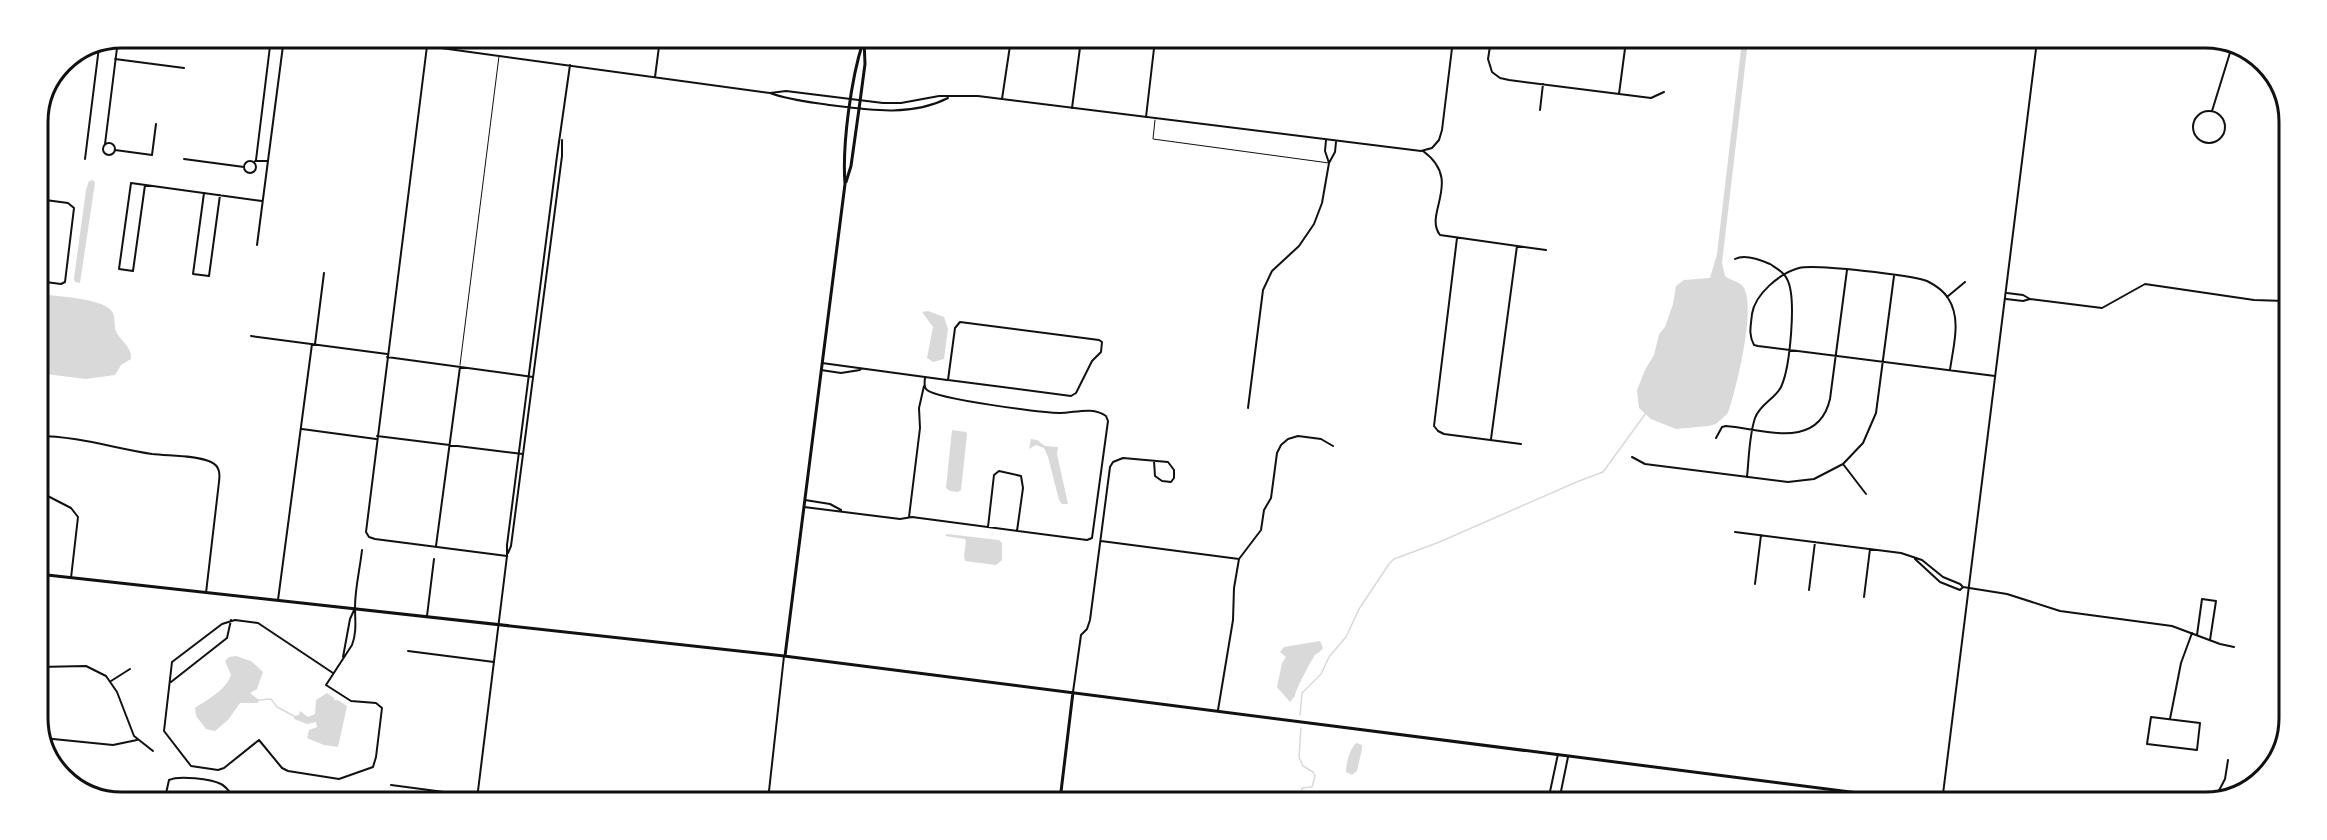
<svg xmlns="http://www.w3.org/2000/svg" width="2327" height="840" viewBox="0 0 2327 840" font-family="'Nunito Sans',sans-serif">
	<rect width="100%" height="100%" fill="#fff"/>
	<!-- water -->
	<path fill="#d9d9d9" d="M1742,41H1748L1722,263L1725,276C1731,281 1740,281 1744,288C1756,310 1736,390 1728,413L1716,424L1709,426L1676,429L1651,419L1639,408L1638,400L1637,390L1645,370L1654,355L1659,334L1665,327L1673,304L1676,286L1684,280L1710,278L1717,254Z
		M93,180L95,183L80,283L75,282L74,278L86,190L89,181Z
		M50,295C64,297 106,299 113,313C116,320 113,329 118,335C124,343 132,349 131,359L121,365L115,375L86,379L38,373L39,304L43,296Z
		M928,311L944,317L948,329L944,359L933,362L927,358L933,327L922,312Z
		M952,430L966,432L967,434L961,490L958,492L950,491L946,488Z
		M1031,439L1037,440L1045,446L1058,447L1057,454L1068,504H1062L1059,500L1048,457L1044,448L1036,445L1029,449Z
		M947,534L999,540L1002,543V560L996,565L965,561L964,556L966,541L965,539L945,536Z
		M1320,641L1323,648C1321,651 1318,653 1315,655C1312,659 1295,690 1295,696L1290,702L1277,687L1282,663L1286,657L1280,652L1284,647Z
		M236,656L251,661L263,672L257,689L250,693L259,700L258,703H240L228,720L215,731L206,729L196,716L195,708C208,699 226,690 231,675L225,661L229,657Z
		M327,693L334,698V700H338L347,706L338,747L324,745L307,738L309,730L317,727L316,722L307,724L294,719V716L299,715L300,711L308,717L315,714L316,700Z
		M1356,743L1362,745V749L1357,771L1352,775L1346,772C1346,763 1350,749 1356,743Z"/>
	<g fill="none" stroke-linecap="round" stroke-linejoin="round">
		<!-- stream -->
		<path stroke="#d9d9d9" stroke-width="1.5" d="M259,700L271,699L277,707L294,716
			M1300,715L1302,693L1321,674L1329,657L1346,637L1359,609L1389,564L1394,559L1437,543L1579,481L1603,472L1646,413
			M1301,728L1299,757L1303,766L1313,772L1315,776L1312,787L1302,788V801"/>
		<!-- service -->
		<path stroke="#111" stroke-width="1" d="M1155,120L1153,139L1329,163
			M460,365L499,56"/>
		<!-- minor -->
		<path stroke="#111" stroke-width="2" d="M1491,40L1488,59L1492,72
			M427,46L366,532L369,537L375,539L507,556
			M1814,47L1815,41
			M115,59L184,68
			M1492,72L1500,78L1509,80L1651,98L1664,92
			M655,77L660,39
			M1619,94L1626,41
			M1002,99L1011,39
			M1072,108L1081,40
			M1540,110L1543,84
			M2193 127a16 16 0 1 1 32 0a16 16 0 1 1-32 0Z
			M2212,111L2233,43
			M1146,117L1155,40
			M1326,140L1325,151L1329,163
			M103 149a6 6 0 1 1 12 0a6 6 0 1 1-12 0Z
			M105,144L118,40
			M115,150L152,155L156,124
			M1423,151C1464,181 1423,213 1440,235L1546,250
			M85,159L99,47
			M184,159L244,167
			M256,160L271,38
			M255,161H267
			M244 167a6 6 0 1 1 12 0a6 6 0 1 1-12 0Z
			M145,185L133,271L119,269L131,183C175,189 219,195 262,201
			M204,193L193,274L209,276L220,195
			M38,199L68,203L74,208L65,282L61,284L38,281
			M1457,238L1434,426L1438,431L1444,434L1521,444
			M257,245L284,38
			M1735,259C1744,254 1761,260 1770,264C1776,268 1784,272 1787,279C1797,297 1790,368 1781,387C1775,399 1760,404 1755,418C1749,436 1749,458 1747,477
			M1947,297L1965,282
			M2006,299L2023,301L2030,299L2023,295L2007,293
			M2030,299L2102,308L2145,284L2254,300L2285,301
			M960,322L1099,340L1102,342L1101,352L1092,361L1076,393L1071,396L948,380L955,328Z
			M251,336L387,354
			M315,344L324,273
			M387,357L533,377
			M822,363L947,380
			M821,370L841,373L860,370
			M1950,370C1953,347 1962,319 1948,298C1943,290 1935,285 1927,281C1910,275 1815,264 1799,268C1780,273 1755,294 1752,314C1751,325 1748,334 1754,345L1758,346L1995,376
			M1248,408L1263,290L1272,271L1299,246L1314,224L1322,203L1329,163L1335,152L1336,142
			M302,429L376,439
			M38,436C76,436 114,448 152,454C169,456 196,455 211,462C220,466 220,474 219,482L206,593
			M377,436L523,454
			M1716,438L1722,427L1726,426C1763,429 1818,451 1830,399L1847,270
			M1491,439L1517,246
			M1632,457L1645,464L1788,482L1814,479L1843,464L1863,443L1876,413L1894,276
			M1843,464L1866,494
			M38,491L71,508L78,517L71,578
			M805,500L830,504L841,510
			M804,507L900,519L912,517L1087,540L1092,538L1108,421L1106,416C1092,406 1075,413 1060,413C1043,413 937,399 927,390C923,387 925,381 925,377
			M909,517L920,428L919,408L924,386
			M988,527L994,475L999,471L1021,476L1023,488L1017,531
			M1735,532L1901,553L1922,560L1943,577L1960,584L1963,587L1960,590L1940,582L1915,559
			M1101,541L1239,559L1261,530L1264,510L1271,498L1277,453L1281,445L1288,439L1298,436L1321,439L1333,446
			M436,546L460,367
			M1755,584L1761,535
			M1963,587L2007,594L2060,611L2172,626L2220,644L2234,647
			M1809,590L1815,542
			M1864,597L1870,549
			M278,600L312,344
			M427,616L434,559
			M2197,635L2202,599L2216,601L2210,640
			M408,651L494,662
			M343,657L350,619L355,608
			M38,667L86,666L106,676L117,692L134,736L153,751
			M333,673L258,623L235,620L222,624L172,662L164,731L191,766L218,770L224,768L259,740L282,768L288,771L339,779L373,767L376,757L382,708L376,703L351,701L326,685L352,645C357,632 355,620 355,607C355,588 360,569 362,550
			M111,681L130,669
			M171,682L227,638L231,620
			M1073,692L1081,635L1087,629L1090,620L1110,467L1113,462L1123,458L1168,462L1174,470V478L1171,482L1162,481L1155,476L1154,461
			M1218,710L1233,620L1234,588L1239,559
			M2151,717L2200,723L2197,750L2147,744Z
			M2170,719L2181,663L2192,633
			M43,738L113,745L137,740
			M391,785L497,799
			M165,798L169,780C179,775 211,779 221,784C227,787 230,793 234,798
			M316,799L326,795L351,799
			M2214,800L2225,779L2228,760"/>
		<!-- tertiary -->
		<path stroke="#111" stroke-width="2" d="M368,38L770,93C789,100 809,102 829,105C868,110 911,117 948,98
			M770,93L786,91L883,103H901L939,96H978L1421,151L1432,148L1439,140L1442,130L1453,40
			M508,553L511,546L562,156V140
			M477,799L507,556V545L557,156L570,65
			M768,800L784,656
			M1548,801L1558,754
			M1559,801L1568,757
			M1942,802L2037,41"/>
		<!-- secondary -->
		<path stroke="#111" stroke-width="3" d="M846,182L851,166L859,109L865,64L864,39
			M38,574L784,656L1929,802
			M785,656L845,184C842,145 851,79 863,42
			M1060,800L1073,692"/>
	</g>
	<!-- crop -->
	<path d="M0 0H2327V840H0ZM122 48H2205A74 74 0 0 1 2279 122V718A74 74 0 0 1 2205 792H122A74 74 0 0 1 48 718V122A74 74 0 0 1 122 48Z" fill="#fff" fill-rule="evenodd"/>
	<path fill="none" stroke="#111" stroke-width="3" d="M122 48H2205A74 74 0 0 1 2279 122V718A74 74 0 0 1 2205 792H122A74 74 0 0 1 48 718V122A74 74 0 0 1 122 48Z"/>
</svg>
